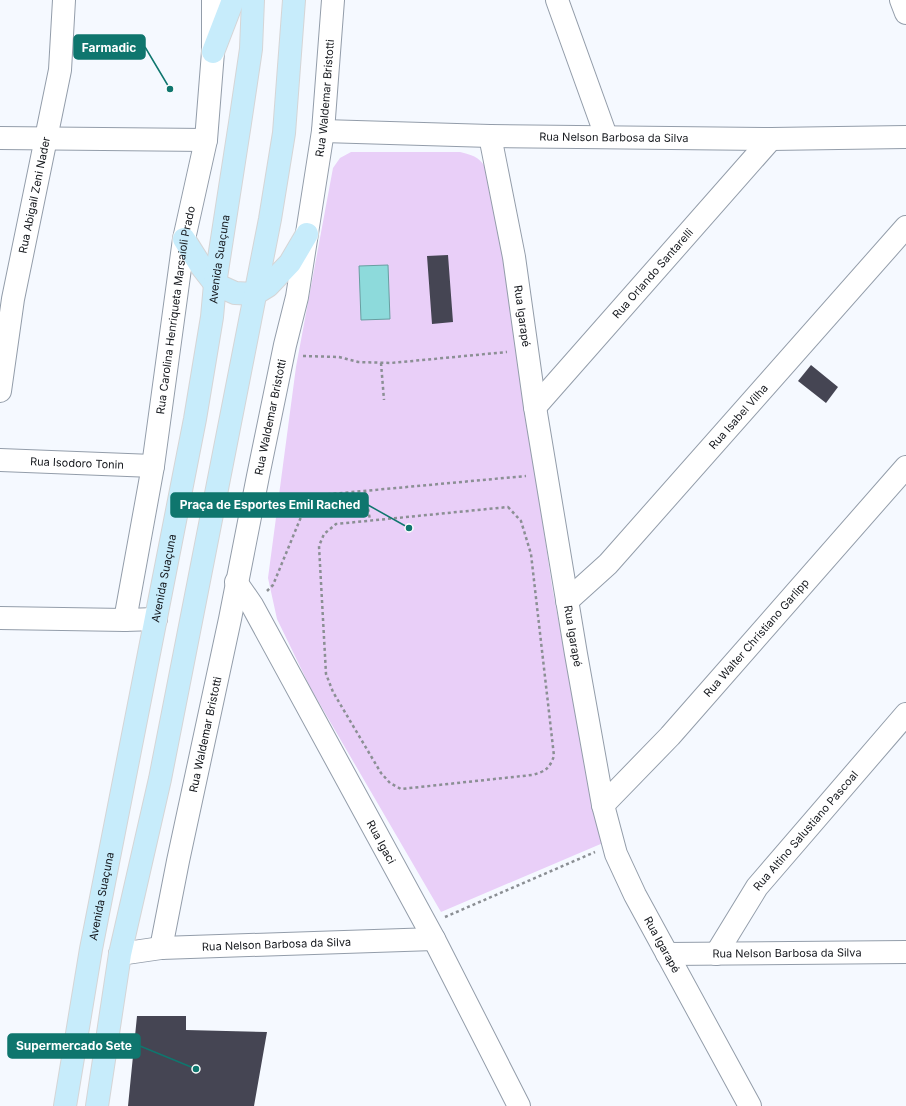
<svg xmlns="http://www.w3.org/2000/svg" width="906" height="1106" viewBox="0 0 906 1106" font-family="Inter,sans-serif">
	<rect width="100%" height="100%" fill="#f5f9ff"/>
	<!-- green -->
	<path fill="#e9cff8" d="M351,152H460C477,156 480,158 490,174L510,303L552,586L591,796L603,843L441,912L311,689L277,619L268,578L296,367L333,168L340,158Z"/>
	<!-- water -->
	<path fill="#8ddadb" stroke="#689fa1" d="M388,265L390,319L361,320L359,266Z"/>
	<!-- building -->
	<path fill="#454553" d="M448,255L453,322L432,324L427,256Z
		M811,365L838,387L826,403L798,381Z
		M137,1016H186V1030L267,1032L254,1106H128Z"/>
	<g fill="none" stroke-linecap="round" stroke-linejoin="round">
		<!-- minor casing -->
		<g stroke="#939daa" stroke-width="24">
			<g id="minor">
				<path d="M557,0L606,136"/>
				<path d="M901,0L906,13"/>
				<path id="s1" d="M323,131L490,136L771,139L906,137"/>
				<path id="s2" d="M490,136L514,257L535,407L576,654L603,805L616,854L635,895L750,1106"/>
				<path d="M0,138L206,140"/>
				<path id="s3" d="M0,391L13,299L60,70L64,0"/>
				<path id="s4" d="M535,407L771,139"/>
				<path id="s5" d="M0,460L153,466"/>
				<path id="s6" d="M236,582L252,605L434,939L519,1106"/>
				<path id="s7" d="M567,601L608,564L906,227"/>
				<path d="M0,618L125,620L156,619"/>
				<path id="s8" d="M125,620L153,466L184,239L206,140L213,52V0"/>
				<path id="s9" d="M603,805L670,736L906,467"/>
				<path id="s10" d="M161,948L178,861L230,619L258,476L285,345L297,297L323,131L333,0"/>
				<path id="s11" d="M120,954L161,948L434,939"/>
				<path id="s12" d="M667,954L906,952"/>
				<path id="s13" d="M716,954L757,887L906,714"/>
			</g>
		</g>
		<!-- major casing -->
		<g stroke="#d5d5d6" stroke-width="24">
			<g id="major">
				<path d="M213,52L233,0"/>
				<path d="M184,239L201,266L215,284L235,293L255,294L268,286L290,263L307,234"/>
				<path id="s14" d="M65,1106L91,949L195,419L212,317L215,284L240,123L251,49L253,0"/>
				<path d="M97,1106L120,954L160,779L270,219L284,133L294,0"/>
			</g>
		</g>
		<!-- path -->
		<path stroke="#8b8f94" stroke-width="2.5" stroke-dasharray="3 3" stroke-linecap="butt" d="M303,356L339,357L358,362L391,363L507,352
			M381,363L384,400
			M365,491L370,520
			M508,507L521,521L531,554L554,756C549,769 546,771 532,775L401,789L390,783L381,773L333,692L326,674L319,546L324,534L336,524Z
			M267,591L273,585L301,517L309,501L320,495L526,476
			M445,917L595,852"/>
		<!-- minor -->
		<use href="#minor" stroke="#fff" stroke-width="22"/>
		<!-- major -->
		<use href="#major" stroke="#c7ecfb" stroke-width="22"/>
	</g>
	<g text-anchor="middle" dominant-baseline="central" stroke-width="4" stroke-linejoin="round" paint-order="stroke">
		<!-- street labels -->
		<g font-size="11" fill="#13161b" stroke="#fff">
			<text stroke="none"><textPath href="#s10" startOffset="866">Rua Waldemar Bristotti</textPath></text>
			<text stroke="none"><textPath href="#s1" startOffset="291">Rua Nelson Barbosa da Silva</textPath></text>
			<text stroke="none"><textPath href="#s3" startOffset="199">Rua Abigail Zeni Nader</textPath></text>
			<text stroke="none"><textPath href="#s14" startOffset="861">Avenida Suaçuna</textPath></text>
			<text stroke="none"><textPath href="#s4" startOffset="178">Rua Orlando Santarelli</textPath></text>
			<text stroke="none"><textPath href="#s8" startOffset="314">Rua Carolina Henriqueta Marsaioli Prado</textPath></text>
			<text stroke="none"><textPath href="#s2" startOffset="183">Rua Igarapé</textPath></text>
			<text stroke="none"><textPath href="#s7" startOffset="252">Rua Isabel Vilha</textPath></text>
			<text stroke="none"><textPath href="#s10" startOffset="542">Rua Waldemar Bristotti</textPath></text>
			<text stroke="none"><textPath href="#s5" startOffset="77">Rua Isodoro Tonin</textPath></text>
			<text stroke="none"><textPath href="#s14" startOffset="537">Avenida Suaçuna</textPath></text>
			<text stroke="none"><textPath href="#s2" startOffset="507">Rua Igarapé</textPath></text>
			<text stroke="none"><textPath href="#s9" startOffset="227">Rua Walter Christiano Garlipp</textPath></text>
			<text stroke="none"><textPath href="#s10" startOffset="218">Rua Waldemar Bristotti</textPath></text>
			<text stroke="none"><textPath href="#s13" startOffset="153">Rua Altino Salustiano Pascoal</textPath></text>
			<text stroke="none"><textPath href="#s6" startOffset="298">Rua Igaci</textPath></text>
			<text stroke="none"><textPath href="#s14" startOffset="213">Avenida Suaçuna</textPath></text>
			<text stroke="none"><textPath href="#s11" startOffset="157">Rua Nelson Barbosa da Silva</textPath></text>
			<text stroke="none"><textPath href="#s2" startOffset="831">Rua Igarapé</textPath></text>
			<text stroke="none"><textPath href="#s12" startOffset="120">Rua Nelson Barbosa da Silva</textPath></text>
		</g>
	</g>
	<!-- callouts -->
	<path fill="none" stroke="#0f766e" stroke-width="1.5" d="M170 89L145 47M409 528L368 505M196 1069L140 1046"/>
	<g fill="#0f766e" stroke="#fff" stroke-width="1.5">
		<circle cx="170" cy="89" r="4"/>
		<circle cx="409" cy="528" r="4"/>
		<circle cx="196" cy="1069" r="4"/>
	</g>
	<g fill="#0f766e" stroke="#0f766e" stroke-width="1.5">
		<rect x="74" y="35" width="71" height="24" rx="4"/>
		<rect x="171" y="493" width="197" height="24" rx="4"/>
		<rect x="8" y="1034" width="132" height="24" rx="4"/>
	</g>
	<g font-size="12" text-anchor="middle" font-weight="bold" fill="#fff">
		<text x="109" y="52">Farmadic</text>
		<text x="270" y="509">Praça de Esportes Emil Rached</text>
		<text x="74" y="1050">Supermercado Sete</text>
	</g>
</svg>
